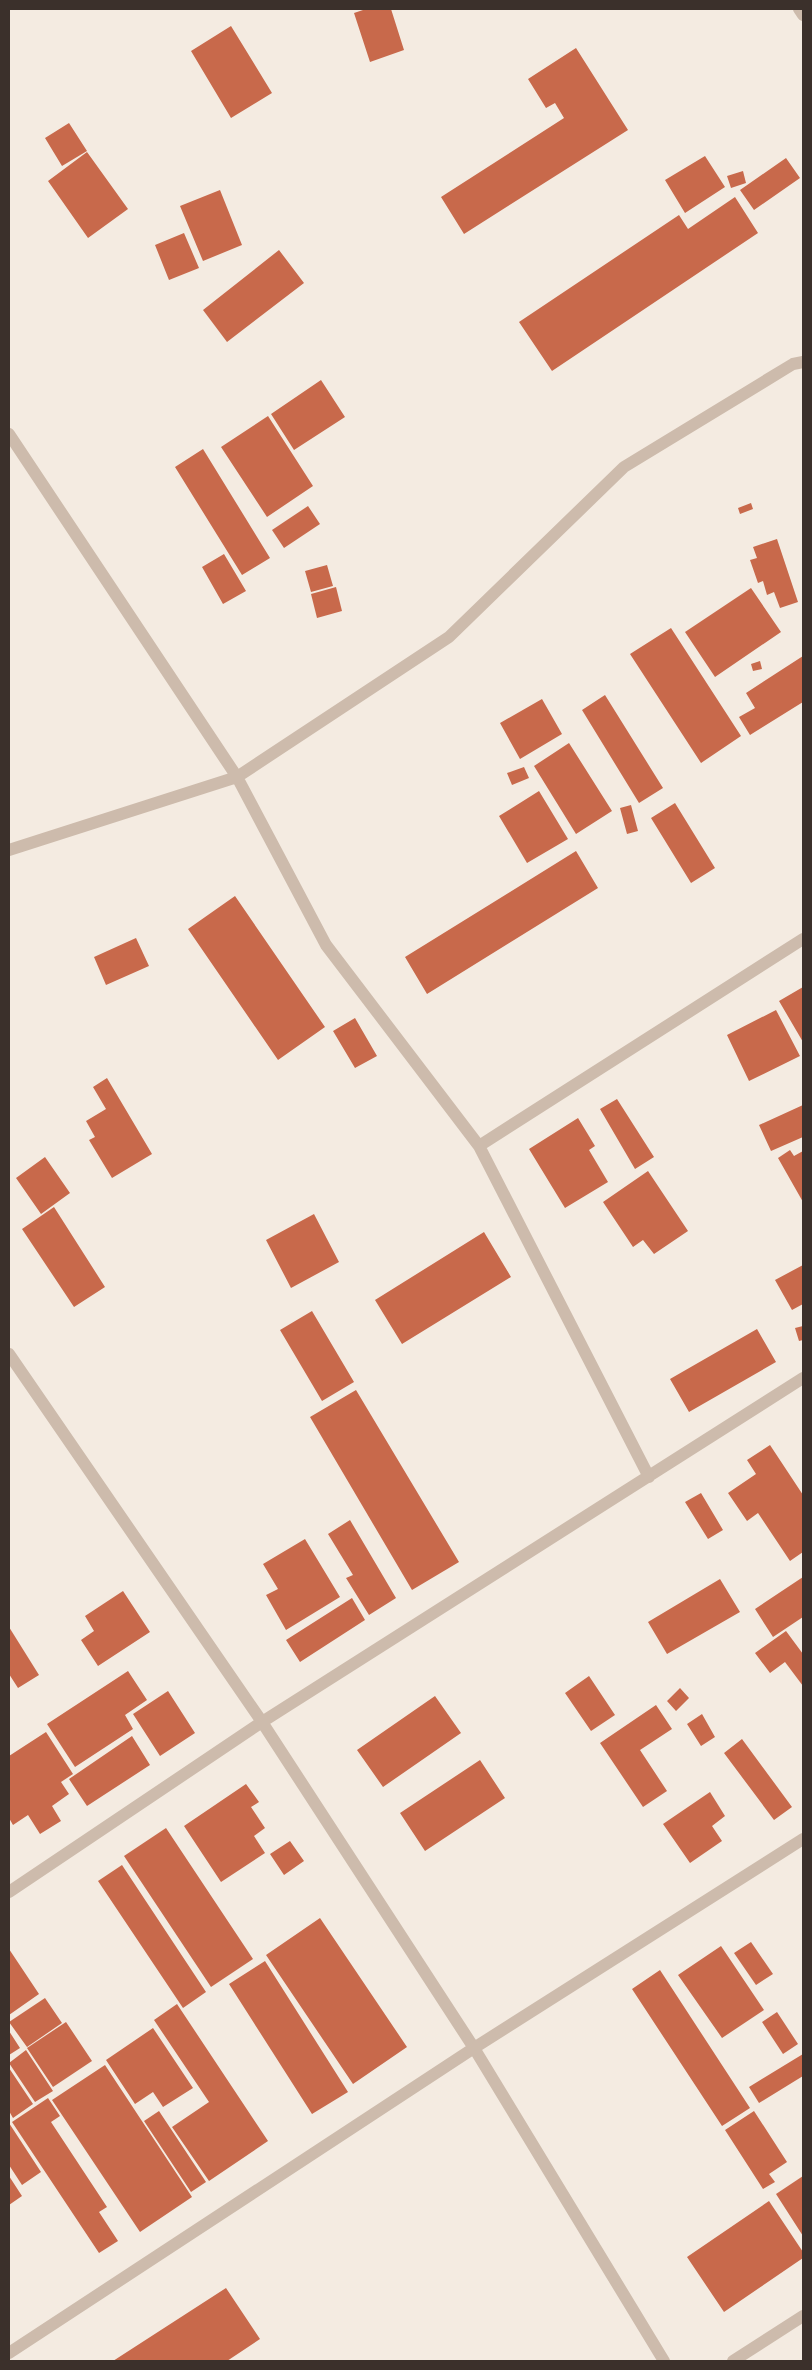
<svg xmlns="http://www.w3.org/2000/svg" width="812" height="2370" viewBox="0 0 812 2370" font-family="Montserrat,sans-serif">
	<rect width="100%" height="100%" fill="#f4ebe1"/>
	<!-- building -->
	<path fill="#c8694b" d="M366,9H391L404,50L370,62L354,13Z
		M231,26L272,93L231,118L191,51Z
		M576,48L628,130L464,234L441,197L564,118L555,103L546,108L528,79Z
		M69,123L87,151L62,166L45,138Z
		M87,152L128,209L88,238L48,181Z
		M705,156L725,187L685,213L665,180Z
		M786,158L800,178L754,210L740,190Z
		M743,171L746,183L731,188L727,176Z
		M220,190L242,245L203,261L180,206Z
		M735,197L758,233L552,371L519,322L679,215L688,229Z
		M184,233L199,268L169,280L155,245Z
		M279,250L304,283L227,342L203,310Z
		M321,380L345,417L294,450L271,414Z
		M268,416L313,486L267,517L221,447Z
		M203,449L270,558L242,575L175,467Z
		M751,503L753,509L740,514L738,508Z
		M308,506L320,524L284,548L272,530Z
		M777,539L798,602L780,608L774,592L767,595L763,581L758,583L750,560L757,558L753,547Z
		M224,554L246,591L223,604L202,567Z
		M327,565L333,586L311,592L305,571Z
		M336,587L342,611L317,618L311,594Z
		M751,588L781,632L715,677L685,632Z
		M671,628L741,736L701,763L630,654Z
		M803,656V702L750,735L739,717L755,708L746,693Z
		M760,661L762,669L753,671L751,664Z
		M605,695L663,788L639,803L582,710Z
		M542,699L562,734L520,759L500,723Z
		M569,743L612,811L576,834L534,766Z
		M524,767L529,778L512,785L507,773Z
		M539,791L568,839L527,863L499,816Z
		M675,803L715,868L691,883L651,818Z
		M631,805L638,831L627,834L620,808Z
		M576,851L598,888L427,994L405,957Z
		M235,896L325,1027L278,1060L188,929Z
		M136,938L149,966L106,985L94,957Z
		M803,987V1042L779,1001Z
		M776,1010L800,1056L749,1081L727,1035Z
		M355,1018L377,1056L355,1068L333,1031Z
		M107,1078L152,1154L112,1178L89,1140L95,1137L86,1121L106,1109L93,1087Z
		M617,1099L654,1157L635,1169L600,1109Z
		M803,1105V1137L771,1151L759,1125Z
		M578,1118L595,1146L589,1150L608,1182L565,1208L529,1149Z
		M790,1150L794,1156L803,1151V1202L778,1158Z
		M45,1157L70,1193L41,1214L16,1178Z
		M648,1171L688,1231L654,1254L643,1240L633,1247L603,1202Z
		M54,1207L105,1287L74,1307L22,1229Z
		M314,1214L339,1262L291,1288L266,1240Z
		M484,1232L511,1277L402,1344L375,1300Z
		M803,1265V1304L792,1310L775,1280Z
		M312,1311L354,1382L322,1401L280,1330Z
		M803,1326V1340L799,1341L795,1328Z
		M757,1329L776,1362L689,1412L670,1379Z
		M356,1390L459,1562L412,1590L310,1417Z
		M770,1445L803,1495V1552L790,1561L758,1513L747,1521L728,1493L756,1474L747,1460Z
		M701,1493L723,1530L708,1539L685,1502Z
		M350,1520L396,1598L369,1615L346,1578L353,1575L328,1534Z
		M305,1539L340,1597L286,1630L266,1595L278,1589L263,1564Z
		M803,1577V1617L773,1637L755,1609Z
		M720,1579L740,1612L667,1654L648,1622Z
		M123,1591L150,1632L98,1666L81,1640L94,1631L85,1616Z
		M352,1598L365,1620L300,1662L286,1640Z
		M9,1627L39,1675L18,1688L9,1674Z
		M786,1631L803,1654V1686L785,1662L770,1673L755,1653Z
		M128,1671L147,1700L125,1715L133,1729L75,1767L47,1724Z
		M589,1676L615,1715L591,1731L565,1693Z
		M680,1688L689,1698L676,1711L667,1701Z
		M168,1691L195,1733L160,1756L133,1714Z
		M435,1696L461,1733L383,1787L357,1750Z
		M656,1705L672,1729L640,1750L667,1791L643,1807L600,1743Z
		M702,1714L715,1737L701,1746L687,1724Z
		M46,1732L73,1774L61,1782L69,1794L52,1806L61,1821L40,1834L28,1815L13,1825L9,1818V1756Z
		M132,1736L150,1765L87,1806L69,1779Z
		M742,1739L792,1807L774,1820L724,1753Z
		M480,1760L505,1798L425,1851L400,1813Z
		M246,1784L259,1802L251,1807L265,1828L254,1836L265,1853L221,1882L184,1826Z
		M710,1792L725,1816L712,1826L722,1841L690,1863L663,1824Z
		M166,1828L253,1959L211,1987L124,1856Z
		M290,1841L304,1861L284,1875L270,1854Z
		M122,1865L206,1992L183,2008L98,1881Z
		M320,1918L407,2047L353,2084L266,1955Z
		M751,1942L773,1974L756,1985L734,1953Z
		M721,1946L764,2010L722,2038L678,1975Z
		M9,1949L39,1994L9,2015Z
		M265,1961L348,2092L312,2114L229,1984Z
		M660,1970L750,2108L722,2126L632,1989Z
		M45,1998L62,2023L27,2047L9,2022Z
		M177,2004L268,2141L209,2181L172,2127L209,2102L154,2020Z
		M777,2012L798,2044L783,2054L762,2022Z
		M66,2022L92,2061L53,2087L27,2048Z
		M153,2028L193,2088L163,2107L153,2092L135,2104L106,2060Z
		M9,2031L20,2048L9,2055Z
		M26,2050L53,2091L35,2102L9,2063Z
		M803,2054V2076L759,2103L749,2087Z
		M105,2065L192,2197L140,2232L52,2100Z
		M9,2068L33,2104L13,2118L9,2111Z
		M48,2098L60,2116L51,2122L107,2207L99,2212L118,2241L99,2253L12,2122Z
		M159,2111L206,2182L191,2192L144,2121Z
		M754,2111L787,2162L769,2174L775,2182L763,2189L725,2130Z
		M9,2123L41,2172L22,2185L9,2165Z
		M9,2176L22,2196L9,2205Z
		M803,2176V2236L776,2194Z
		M769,2201L803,2252V2258L724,2312L687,2257Z
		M226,2288L260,2339L227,2361H113Z"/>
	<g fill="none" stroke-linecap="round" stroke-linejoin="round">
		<!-- street -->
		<path stroke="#cdbbac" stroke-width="12" d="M799,9L803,15
			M9,434L237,777L326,945L479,1146L649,1477
			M9,850L237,777L449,637L624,467L793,364L803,362
			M479,1146L803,939
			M9,1354L262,1722L474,2048L664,2361
			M9,1892L262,1722L803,1378
			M9,2353L474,2048L803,1839
			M733,2361L803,2316"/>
	</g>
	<!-- border -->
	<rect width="812" height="2370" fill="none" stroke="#3b302b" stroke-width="20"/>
</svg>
